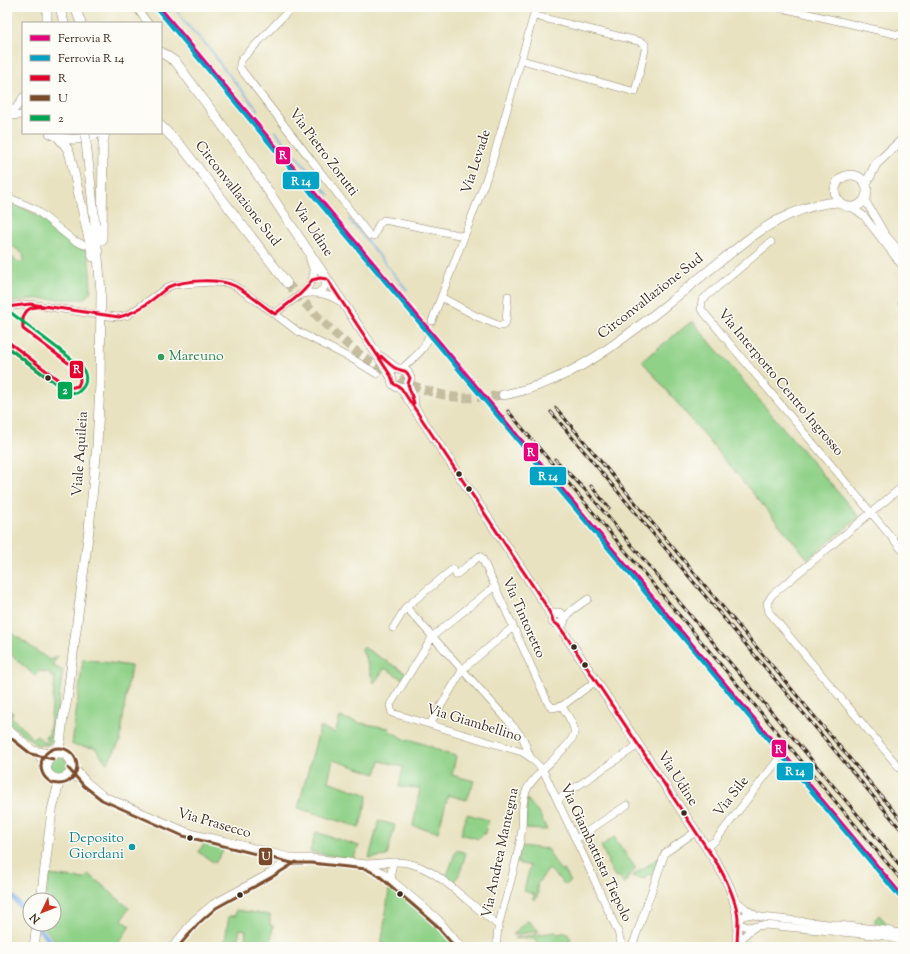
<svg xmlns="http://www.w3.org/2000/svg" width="910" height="954" viewBox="0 0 910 954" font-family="'Sorts Mill Goudy',serif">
	<rect width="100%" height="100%" fill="#fdfcf7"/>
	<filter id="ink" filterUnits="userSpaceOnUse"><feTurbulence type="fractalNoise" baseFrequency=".025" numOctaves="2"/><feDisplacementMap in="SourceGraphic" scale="8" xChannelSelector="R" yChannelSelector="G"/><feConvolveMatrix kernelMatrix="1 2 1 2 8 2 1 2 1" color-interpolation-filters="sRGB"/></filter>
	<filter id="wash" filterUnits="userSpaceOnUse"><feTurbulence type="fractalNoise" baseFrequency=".012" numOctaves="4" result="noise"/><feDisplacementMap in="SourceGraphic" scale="16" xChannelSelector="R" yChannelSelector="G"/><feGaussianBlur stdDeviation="0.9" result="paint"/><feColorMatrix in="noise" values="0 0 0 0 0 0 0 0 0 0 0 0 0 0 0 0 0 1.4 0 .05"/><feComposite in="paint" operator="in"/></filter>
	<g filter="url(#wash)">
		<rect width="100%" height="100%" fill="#e8e2c0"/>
		<!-- green -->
		<path fill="#90d188" stroke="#667e53" d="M7,200L37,215L86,251L88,254C89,262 92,286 90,292C89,295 85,297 83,299H31L7,303V274L9,271L7,270V253L19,263L23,261L24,257L23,254L10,244L7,248Z
			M692,321L859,517L808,559L642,361Z
			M7,629L49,660L58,656L52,665L63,671L53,739L48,745H37L7,722V714L10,711L13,713L11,716L33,739L37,736L45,743L48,740L45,738V736H49L55,677H51L50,673L40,671L35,676L7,651Z
			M363,647L406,673L402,679L385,668L374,683L362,649Z
			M83,659L131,666L129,680H128L120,742L107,763L95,748L72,745Z
			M340,717L360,723L389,728L390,731L408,741L409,739L432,747L444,753L456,756L452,775L474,781L467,800L448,795L438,832L413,826L420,788L399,787L403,767L380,761L376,774L333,760L328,781L368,795L360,826L358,827L298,808L320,727L335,733Z
			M50 766a9 9 0 1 1 18 0a9 9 0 1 1-18 0Z
			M527,799L539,813L547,830L525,829Z
			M467,814L488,820L485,833L479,839L461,834Z
			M379,821L395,825L387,856L369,858Z
			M316,832L359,846L353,859L310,852Z
			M614,837L636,869L630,874L624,885L619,876L616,878L607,862L608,861L601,846Z
			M207,840L227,845L215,863L198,852Z
			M521,846L547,849L560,870H564L570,882L565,885L549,869L537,884L538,894L535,900L533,899L534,894L524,891L530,866L517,863Z
			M456,850L466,853L460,873L453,884L446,879Z
			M657,859H659L655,876L647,874L645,879L632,876Z
			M89,874L129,908L122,920L130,926L118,944L119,945L117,947H60L43,926V924H54V900H46L49,875L85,879Z
			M390,883L439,925L458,947H381Z
			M236,910L270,915V925L273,926L270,947L249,946L247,944L248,941L245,940L246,930L240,929L238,939H236L234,947H224L229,916H235Z
			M879,915L888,925L887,926L878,925L875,923V919Z
			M527,920L539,931L513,935Z
			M555,932L558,934L566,932L571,939L564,947H540L534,939L514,938Z"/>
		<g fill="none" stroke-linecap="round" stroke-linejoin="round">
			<!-- stream -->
			<path stroke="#77aee6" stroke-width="1.5" d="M174,7L188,26L212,51L221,65L258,110
				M275,131L329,195
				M349,219L407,290"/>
			<!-- canal -->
			<path stroke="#77aee6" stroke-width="5" d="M7,890L30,918
				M37,926L55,947"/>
		</g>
	</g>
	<g filter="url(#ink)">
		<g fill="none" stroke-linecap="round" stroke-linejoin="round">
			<!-- minor-tunnel -->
			<path stroke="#c5bda0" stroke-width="7" stroke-dasharray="7 3.5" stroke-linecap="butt" d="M429,335L432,321"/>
			<!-- major-tunnel -->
			<path stroke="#c5bda0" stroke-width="9" stroke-dasharray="9 4.5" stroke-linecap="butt" d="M287,283C331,334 385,387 455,397C471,399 487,397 503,395"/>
			<!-- minor casing -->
			<g stroke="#92866f" stroke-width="8">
				<path id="minor" d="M136,7L148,23
					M292,7L242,59L240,63V68L370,236H374L379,224L384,220L464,236
					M778,7L903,36
					M522,60L635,92L645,50V44L642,42L535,16
					M7,114L16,108L23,97
					M7,116L23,115
					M7,197L35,209L73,240L84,245
					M865,200L885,234L903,255
					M853,208L864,216L903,267
					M771,242L702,300L701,309L903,551
					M309,257L314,272L312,280
					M302,294C317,291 328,294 341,302
					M441,297L476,316L500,326L504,325L506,322L508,296
					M902,303L903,302
					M7,307L30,304L93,314
					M275,314L297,331L354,360L377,374
					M108,316L119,317L128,315L168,287L173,285L211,282L228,283L235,286L275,314C287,302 305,296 312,280L320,278L327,279L324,288L319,292
					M432,321L491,166L536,7
					M402,369C414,356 424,353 429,335
					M903,486L772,595L767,603L769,612L903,772
					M453,569L406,607L512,725L523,738L530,757
					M456,575L477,558L480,556L482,558L548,703L552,708L562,706
					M495,586L433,636L390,705L392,713L522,752L530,757L543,770L589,868L618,932L622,947
					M564,620L571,611L588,599
					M393,628L406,607
					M430,724L463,669L513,627
					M7,728L33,750L46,764
					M34,750L54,754
					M72,765L87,782L104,796L185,831L198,835L227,841L293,858H311L367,864L382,872L438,919L461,947
					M64,778H76L85,781
					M557,800L638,745
					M576,839L627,805
					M706,847L715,841L777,761
					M393,862C423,860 446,882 467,900C478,909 488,917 499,926
					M367,864L393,862L391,873L392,880
					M733,898L747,910L755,915
					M738,920C745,913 752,914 761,917L886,930L903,934
					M738,923L747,927L765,925L884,936L903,941
					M737,944L748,932L755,927
					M172,947L194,920L213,904L270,873L293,858
					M497,947C496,932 500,919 504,905C511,880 519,854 522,828C523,816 521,801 527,789C535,772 570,749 574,734C576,725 566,714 562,706L596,681
					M632,947L665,853L695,832"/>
			</g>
			<!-- major casing -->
			<g stroke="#92866f" stroke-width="10">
				<path id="major" d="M47,7V23
					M60,7L64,23
					M75,7L81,23
					M161,52L176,62L247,159L367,339L391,376L393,384L397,387L401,388L545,604L552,617L553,622L558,625L566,636L718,865C728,882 738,904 738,925C738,932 737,940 737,947
					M161,126L182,147L287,283
					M50,133C65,141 82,141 98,133
					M58,137L67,148L70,155L93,257
					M835 191a16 16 0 1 1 32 0a16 16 0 1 1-32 0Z
					M866,184L876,164L903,139
					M102,240L103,142L105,133
					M381,357L397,369H402L407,372L410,378L408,384L414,402
					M503,395C567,383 616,345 665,306C692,284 719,262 746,241C772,221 806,203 839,202
					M552,617L557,613C562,613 565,617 563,623L558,625
					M46 766a13 13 0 1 1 26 0a13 13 0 1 1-26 0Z
					M54,754L60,743L63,718L67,700L89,529L97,446L100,384L101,291L95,224
					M41,900L52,810L60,779
					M34,947L37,924"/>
			</g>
			<!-- minor -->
			<use href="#minor" stroke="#fff" stroke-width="7"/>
			<!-- major -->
			<use href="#major" stroke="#fff" stroke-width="9"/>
			<!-- rail casing -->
			<g stroke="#3b2a1e" stroke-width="3">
				<path id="rail" d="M556,408L903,822
					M508,411L903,882
					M551,412L903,832
					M555,459L588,493L903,869
					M591,486L609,508"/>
			</g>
			<!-- rail -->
			<use href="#rail" stroke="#fdfcf7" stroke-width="1.5" stroke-dasharray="4.5" stroke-linecap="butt"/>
			<!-- major-bridge casing -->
			<g stroke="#92866f" stroke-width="10" stroke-linecap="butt">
				<path id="major-bridge" d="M85,133L95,224"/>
			</g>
			<!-- major-bridge -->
			<use href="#major-bridge" stroke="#fff" stroke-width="9"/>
			<!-- bus-1 casing -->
			<g stroke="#fdfcf7" stroke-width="6">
				<path id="bus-1" d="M7,307L30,304L119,317C138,313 153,299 168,287C185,280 218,278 235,286C247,292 263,306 275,314C288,303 303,295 312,280L320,278L327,279L391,376L394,384L401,388L545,604L552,617L553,622L558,625L566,636L718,865C727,881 736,899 738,918C738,928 737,937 737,947
					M7,341L69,388L78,386L80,381L79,371L23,329C21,312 28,305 45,307
					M381,356C385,360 392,367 397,369C405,372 406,369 410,378L408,384L414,403"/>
			</g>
			<!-- bus-2 casing -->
			<g stroke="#fdfcf7" stroke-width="6">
				<path id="bus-2" d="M7,347L49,379
					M7,735L31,754L53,759
					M41 766a18 18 0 1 1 36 0a18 18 0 1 1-36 0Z
					M68,768L84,786L102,800L183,836L292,863H311L366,869L379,876L434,923L455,947
					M178,947L198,924L216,908L272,877L296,862"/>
			</g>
			<!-- bus-3 casing -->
			<g stroke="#fdfcf7" stroke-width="6">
				<path id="bus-3" d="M7,347L67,392L77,393C87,386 88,377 82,367L10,312"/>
			</g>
			<!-- bus-1 -->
			<use href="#bus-1" stroke="#e4002b" stroke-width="3"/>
			<!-- bus-2 -->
			<use href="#bus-2" stroke="#7a4b2a" stroke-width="3"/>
			<!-- bus-3 -->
			<use href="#bus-3" stroke="#00a651" stroke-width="3"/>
			<!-- rail-1 casing -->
			<g stroke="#fdfcf7" stroke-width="7">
				<path id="rail-1" d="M159,7L903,897"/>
			</g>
			<!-- rail-2 casing -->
			<g stroke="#fdfcf7" stroke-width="7">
				<path id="rail-2" d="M158,10L899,896"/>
			</g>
			<!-- rail-1 -->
			<use href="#rail-1" stroke="#e5007d" stroke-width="4"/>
			<!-- rail-2 -->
			<use href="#rail-2" stroke="#03a3c5" stroke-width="4"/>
		</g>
	</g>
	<!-- markers -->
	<circle fill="#2e9e5b" stroke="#fdfcf7" stroke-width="1.5" cx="161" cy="357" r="4"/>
	<g fill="#3b2a1e" stroke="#fdfcf7" stroke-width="1.5">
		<circle cx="48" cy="378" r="3.5"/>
		<circle cx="459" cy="474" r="3.5"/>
		<circle cx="469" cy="489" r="3.5"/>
		<circle cx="574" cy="647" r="3.5"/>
		<circle cx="585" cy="665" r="3.5"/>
		<circle cx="684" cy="813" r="3.5"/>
		<circle cx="190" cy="838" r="3.5"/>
		<circle cx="400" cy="894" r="3.5"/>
		<circle cx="240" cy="895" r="3.5"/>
	</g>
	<circle fill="#0f9aa8" stroke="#fdfcf7" stroke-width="1.5" cx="132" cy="847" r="4"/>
	<g text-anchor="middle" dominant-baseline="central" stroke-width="3" stroke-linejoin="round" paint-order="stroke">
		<!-- street labels -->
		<g font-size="14" fill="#3b2a1e" stroke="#fdfcf7">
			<text transform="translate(323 153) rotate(53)">Via Pietro Zorutti</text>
			<text transform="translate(477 162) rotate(-72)">Via Levade</text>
			<text transform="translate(237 194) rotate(52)">Circonvallazione Sud</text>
			<text transform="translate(312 230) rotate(56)">Via Udine</text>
			<text transform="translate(651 297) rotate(-38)">Circonvallazione Sud</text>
			<text transform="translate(780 383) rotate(50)">Via Interporto Centro Ingrosso</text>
			<text transform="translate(81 454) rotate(-86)">Viale Aquileia</text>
			<text transform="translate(523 618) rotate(66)">Via Tintoretto</text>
			<text transform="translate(474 724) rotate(17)">Via Giambellino</text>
			<text transform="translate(677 779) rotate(57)">Via Udine</text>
			<text transform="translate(732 797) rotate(-52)">Via Sile</text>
			<text transform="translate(214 824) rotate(16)">Via Prasecco</text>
			<text transform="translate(501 853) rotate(-78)">Via Andrea Mantegna</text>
			<text transform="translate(595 853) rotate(65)">Via Giambattista Tiepolo</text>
		</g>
		<!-- leisure labels -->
		<g font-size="14" fill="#27864d" stroke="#fdfcf7" text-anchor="start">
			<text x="169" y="357">Mareuno</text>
		</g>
		<!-- culture labels -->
		<g font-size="14" fill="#0d838f" stroke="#fdfcf7" text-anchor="end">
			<text x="124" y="839">Deposito<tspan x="124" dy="16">Giordani</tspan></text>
		</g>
	</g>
	<g stroke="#fdfcf7" stroke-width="1.5">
		<rect x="275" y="146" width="16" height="19" rx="4" fill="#e5007d"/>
		<rect x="282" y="171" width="38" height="19" rx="4" fill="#03a3c5"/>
		<rect x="69" y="360" width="15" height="19" rx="4" fill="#e4002b"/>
		<rect x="57" y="381" width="16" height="19" rx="4" fill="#00a651"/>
		<rect x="523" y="442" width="16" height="20" rx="4" fill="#e5007d"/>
		<rect x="529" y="466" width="38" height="20" rx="4" fill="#03a3c5"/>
		<rect x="771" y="739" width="16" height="19" rx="4" fill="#e5007d"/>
		<rect x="776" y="762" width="38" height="19" rx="4" fill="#03a3c5"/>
		<rect x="258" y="847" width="15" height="19" rx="4" fill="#7a4b2a"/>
	</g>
	<g font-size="11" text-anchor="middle" font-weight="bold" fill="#fff">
		<text x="283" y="159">R</text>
		<text x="301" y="185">R 14</text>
		<text x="77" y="373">R</text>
		<text x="65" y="394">2</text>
		<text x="531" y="456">R</text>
		<text x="548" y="480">R 14</text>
		<text x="779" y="753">R</text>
		<text x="795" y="775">R 14</text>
		<text x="266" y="860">U</text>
	</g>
	<!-- margin -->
	<rect width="910" height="954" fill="none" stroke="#fdfcf7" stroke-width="24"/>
	<!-- legend -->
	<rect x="22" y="22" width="140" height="112" fill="#fdfcf7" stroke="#afa8a0"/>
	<rect x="30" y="35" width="20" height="6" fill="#e5007d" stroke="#afa8a0"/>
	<text x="58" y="42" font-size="12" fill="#3b2a1e">Ferrovia R</text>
	<rect x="30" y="55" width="20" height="6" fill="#03a3c5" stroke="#afa8a0"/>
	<text x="58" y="62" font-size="12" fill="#3b2a1e">Ferrovia R 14</text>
	<rect x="30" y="75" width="20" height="6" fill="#e4002b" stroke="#afa8a0"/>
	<text x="58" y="82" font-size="12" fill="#3b2a1e">R</text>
	<rect x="30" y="95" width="20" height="6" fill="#7a4b2a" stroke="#afa8a0"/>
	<text x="58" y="102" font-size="12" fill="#3b2a1e">U</text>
	<rect x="30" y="115" width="20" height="6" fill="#00a651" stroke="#afa8a0"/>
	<text x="58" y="122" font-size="12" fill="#3b2a1e">2</text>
	<!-- north arrow -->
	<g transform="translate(42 912) rotate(227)"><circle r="19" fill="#fdfcf7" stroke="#afa8a0"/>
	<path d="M0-3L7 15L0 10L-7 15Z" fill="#c8321e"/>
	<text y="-6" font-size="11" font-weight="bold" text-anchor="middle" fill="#3b2a1e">N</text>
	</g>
</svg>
